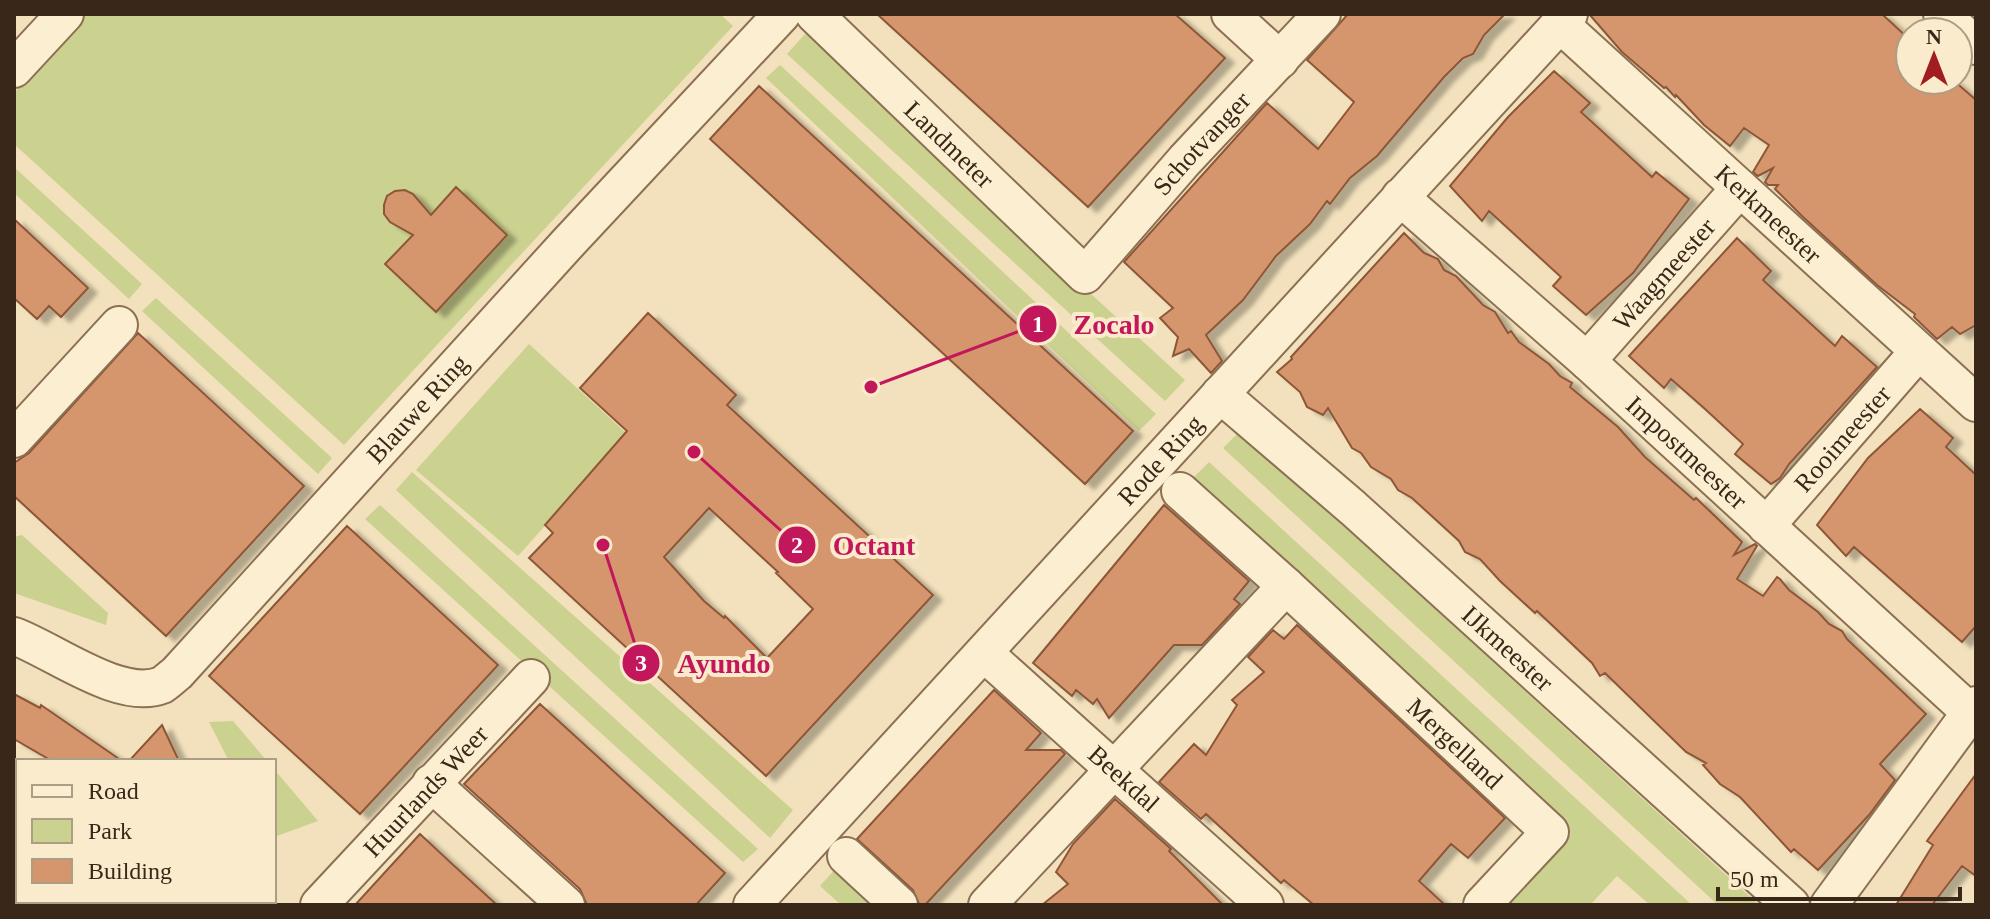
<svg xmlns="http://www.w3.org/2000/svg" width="1990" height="919" viewBox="0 0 1990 919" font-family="Georgia,serif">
	<defs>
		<filter id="shadow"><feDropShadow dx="9" dy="5" stdDeviation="2" flood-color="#0004"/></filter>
	</defs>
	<rect width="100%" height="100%" fill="#f2e1bc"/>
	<!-- green -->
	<path fill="#cbd18f" d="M86,14H720L733,26L344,445L14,144V93Z
		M806,33L1185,380L1165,401L787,54Z
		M780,65L1156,414L1139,431L766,78Z
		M14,167L142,284L129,299L14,193Z
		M156,298L332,458L318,474L142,311Z
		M529,344L627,434L518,556L416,470Z
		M1240,431L1759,905H1718L1223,448Z
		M1209,462L1692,905H1650L1617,876L1590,905H1506L1571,834L1189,482Z
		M412,472L793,810L770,838L396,490Z
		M380,505L758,849L743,862L365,519Z
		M22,535L108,613L106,625L14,593V537Z
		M233,721L267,761H229L209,722Z
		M274,769L318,821L274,837Z
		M838,866L881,905H841L820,886Z"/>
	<!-- water -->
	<path fill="#a0c3b8" stroke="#679186" stroke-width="2" d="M14,761L18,763V901H129L130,905H14Z"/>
	<!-- building -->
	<path fill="#d5966e" stroke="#8d5737" stroke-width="2" fill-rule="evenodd" filter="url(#shadow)" d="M877,14H1175L1225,58L1088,207Z
		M1348,14H1505L1484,35L1473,54L1463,58L1444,77L1377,156L1350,178L1330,204L1327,201L1310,224L1276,256L1243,300L1206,335L1222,361L1211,373L1189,349L1173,356L1178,337L1160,318L1173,308L1124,262L1267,103L1318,149L1354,102L1307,60Z
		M1589,14H1882L1910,40V80H1953L1976,100V325L1960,334L1952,327L1937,339L1914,317L1915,314L1877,285L1802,216L1775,189L1778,185H1768L1765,182L1773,168L1758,176L1753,172L1769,145L1744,128L1730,146L1704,125L1676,95L1675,97L1666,87L1664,88L1622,52Z
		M1554,71L1590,103L1581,112L1652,177L1656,172L1689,199L1633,273L1586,315L1553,286L1561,277L1489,211L1482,221L1450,186L1508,117Z
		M759,86L1133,431L1085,484L710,139Z
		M456,187L507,235L436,312L385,264L413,235L390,222L384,214V205L387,196L395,191L405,190L413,194L431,215Z
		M14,219L88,288L61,317L49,306L37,319L14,298Z
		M1404,233L1424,253L1438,259L1444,270L1456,276L1483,305L1495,312L1508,333L1511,331L1519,342L1549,364L1560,376L1572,383L1570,387L1618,427L1645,457L1694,500L1696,498L1742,542L1734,555L1755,544L1757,546L1737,579L1763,596L1777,577L1780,579L1789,590L1818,612L1829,624L1842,631L1847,639L1926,714L1880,764L1895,780L1869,815L1818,870L1794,849L1791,852L1740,797L1720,784L1703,765L1706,763L1686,752L1605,673L1600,676L1592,663L1537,611L1535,613L1500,581L1480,559L1465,552L1459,541L1412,498L1398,490L1391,479L1371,467L1361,453L1352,448L1328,408L1323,415L1307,407L1300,392L1277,372L1292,359L1291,357Z
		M1737,238L1771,271L1763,280L1835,346L1842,336L1877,367L1789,464L1780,478L1771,484L1735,454L1743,444L1705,409L1671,379L1664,388L1629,356Z
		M648,313L736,395L727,405L933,595L766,776L529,558L553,533L545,525L627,431L580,388ZM709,508L778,572L776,573L813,609L767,658L725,616L724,618L704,601L664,557Z
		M138,333L304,486L166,636L14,496V463L29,453Z
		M1920,409L1953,438L1946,447L1976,475V626L1962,642L1854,547L1846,556L1817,525L1868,458Z
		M1164,505L1249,581L1234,599L1240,604L1202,645H1174L1109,718L1097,699L1093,704L1076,690L1072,696L1033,663Z
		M347,526L498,665L360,814L209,676Z
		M1297,625L1505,818L1468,858L1451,844L1419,881L1445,905H1314L1284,880L1281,883L1206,814L1201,819L1159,782L1194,744L1206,755L1237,705L1232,700L1264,672L1248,657L1273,630L1284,639Z
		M994,690L1041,733L1026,750H1061L1065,754L926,904H919L913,890L857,839Z
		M14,694L40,708L41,705L122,761H52L14,739Z
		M540,704L725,873L696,905H587L580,889L464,784Z
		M162,725L179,761H129Z
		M1976,774V876L1962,866L1932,905H1896L1933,845L1927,841Z
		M1115,799L1171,849L1169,851L1223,905H1042L1068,884L1056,872L1073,844Z
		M420,834L450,862L497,905H355Z"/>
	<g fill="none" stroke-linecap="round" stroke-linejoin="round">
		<!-- minor casing -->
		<g stroke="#8c7054" stroke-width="40">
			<g id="minor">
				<path id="s1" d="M814,14L1085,275L1185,160L1322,14"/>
				<path d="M1230,14L1280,60"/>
				<path d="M1942,14L1976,46"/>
				<path id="s2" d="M1560,24L1976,403"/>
				<path d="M14,69L65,14"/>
				<path id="s3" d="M1400,197L1587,361L1970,712"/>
				<path id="s4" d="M1587,361L1740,188"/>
				<path id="s5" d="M1220,394L1353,508L1791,905"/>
				<path d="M14,439L119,325"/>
				<path d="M1180,491L1286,586"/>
				<path id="s6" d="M1766,526L1918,352"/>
				<path id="s7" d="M14,636C53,650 120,702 162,685C167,682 172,677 177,673L568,243L782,14"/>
				<path id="s8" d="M984,653L1265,905"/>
				<path d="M431,783L566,905"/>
				<path d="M846,856L899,905"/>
				<path id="s9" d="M319,905L531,678"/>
				<path id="s10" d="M752,905L1569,14"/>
				<path id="s11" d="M987,905L1286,586L1550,832L1482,905"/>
				<path d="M1829,905L1976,705"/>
			</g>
		</g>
		<!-- minor -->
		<use href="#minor" stroke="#fceed0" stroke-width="36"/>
	</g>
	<g text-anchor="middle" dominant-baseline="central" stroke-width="8" stroke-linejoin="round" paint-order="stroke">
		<!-- street labels -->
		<g font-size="26" fill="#39281a" stroke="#f9ebcc">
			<text stroke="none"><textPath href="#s1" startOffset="552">Schotvanger</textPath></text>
			<text stroke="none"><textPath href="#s1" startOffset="188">Landmeter</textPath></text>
			<text stroke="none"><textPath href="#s2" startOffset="282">Kerkmeester</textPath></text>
			<text stroke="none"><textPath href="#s4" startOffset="116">Waagmeester</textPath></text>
			<text stroke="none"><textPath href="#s7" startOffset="536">Blauwe Ring</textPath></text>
			<text stroke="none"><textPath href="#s6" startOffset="116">Rooimeester</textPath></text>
			<text stroke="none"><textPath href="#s3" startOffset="384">Impostmeester</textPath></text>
			<text stroke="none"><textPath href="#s10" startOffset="604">Rode Ring</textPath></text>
			<text stroke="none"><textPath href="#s5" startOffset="384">IJkmeester</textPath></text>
			<text stroke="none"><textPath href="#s11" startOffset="668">Mergelland</textPath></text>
			<text stroke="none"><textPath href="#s8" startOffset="188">Beekdal</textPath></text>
			<text stroke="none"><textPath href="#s9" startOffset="156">Huurlands Weer</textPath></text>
		</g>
	</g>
	<!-- callouts -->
	<path fill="none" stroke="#c2185b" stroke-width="3" d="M871 387L1038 324M694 452L797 545M603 545L641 663"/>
	<g fill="#c2185b" stroke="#f9ebcc" stroke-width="3">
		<circle cx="871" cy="387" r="8"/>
		<circle cx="694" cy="452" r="8"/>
		<circle cx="603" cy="545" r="8"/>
		<circle cx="1038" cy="324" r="20"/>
		<circle cx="797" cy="545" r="20"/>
		<circle cx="641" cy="663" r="20"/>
	</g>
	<g font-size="24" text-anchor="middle" font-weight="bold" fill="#fff">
		<text x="1038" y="332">1</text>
		<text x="797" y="553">2</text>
		<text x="641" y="671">3</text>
	</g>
	<g font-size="28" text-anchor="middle" font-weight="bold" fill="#c2185b" stroke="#f9ebcc" stroke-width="8" stroke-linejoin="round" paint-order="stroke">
		<text x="1114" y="334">Zocalo</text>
		<text x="874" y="555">Octant</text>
		<text x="724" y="673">Ayundo</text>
	</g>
	<!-- border -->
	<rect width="1990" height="919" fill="none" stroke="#39281a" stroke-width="32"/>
	<!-- legend -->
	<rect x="16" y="759" width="260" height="144" fill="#f9ebcc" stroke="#ac9d85" stroke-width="2"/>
	<rect x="32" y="785" width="40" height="12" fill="#fceed0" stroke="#ac9d85" stroke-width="2"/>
	<text x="88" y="799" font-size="24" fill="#39281a">Road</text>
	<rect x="32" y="819" width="40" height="24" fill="#cbd18f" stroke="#ac9d85" stroke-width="2"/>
	<text x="88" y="839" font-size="24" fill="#39281a">Park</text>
	<rect x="32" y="859" width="40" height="24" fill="#d5966e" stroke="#ac9d85" stroke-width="2"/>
	<text x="88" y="879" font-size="24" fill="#39281a">Building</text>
	<!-- north arrow -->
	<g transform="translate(1934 56)"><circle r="38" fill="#f9ebcc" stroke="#ac9d85" stroke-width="2"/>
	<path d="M0-6L14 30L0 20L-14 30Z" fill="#a11d22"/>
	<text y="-12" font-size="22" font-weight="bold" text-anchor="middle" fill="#39281a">N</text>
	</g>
	<!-- scale -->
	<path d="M1718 887v12h242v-12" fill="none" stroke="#39281a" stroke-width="4"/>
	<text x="1730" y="887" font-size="24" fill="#39281a" stroke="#f9ebcc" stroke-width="6" paint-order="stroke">50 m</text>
</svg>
